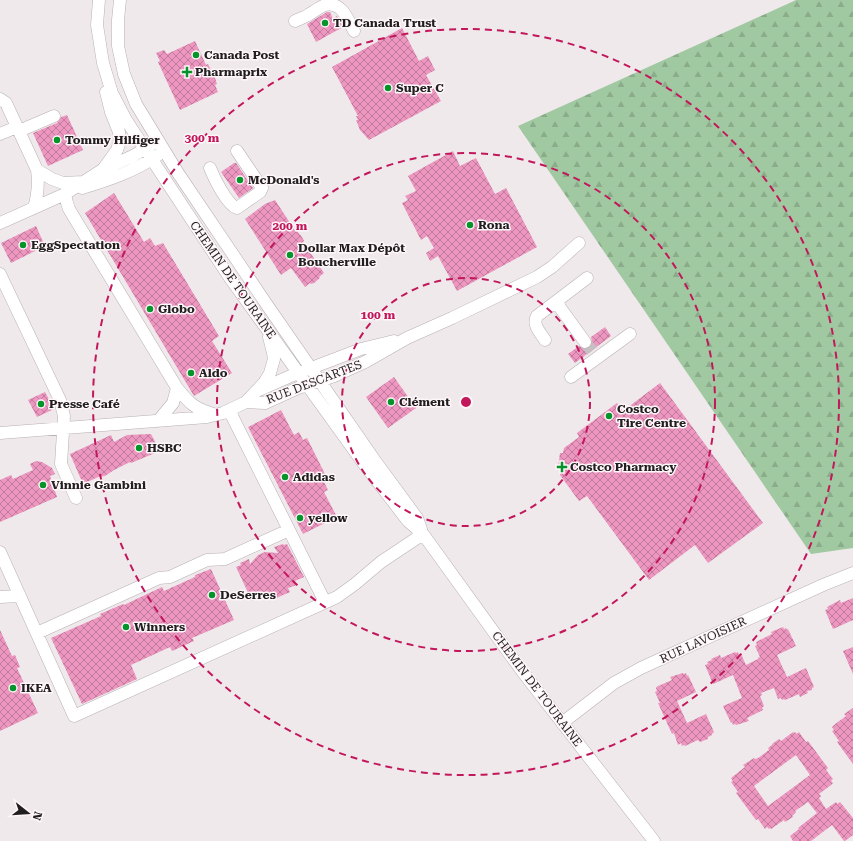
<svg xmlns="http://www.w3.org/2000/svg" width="853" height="841" viewBox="0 0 853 841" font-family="'Roboto Serif',serif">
	<defs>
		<pattern id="forest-firs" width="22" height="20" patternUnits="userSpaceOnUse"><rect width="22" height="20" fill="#a1c9a1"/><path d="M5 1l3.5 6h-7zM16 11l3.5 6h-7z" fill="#8aac8a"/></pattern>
		<pattern id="building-cross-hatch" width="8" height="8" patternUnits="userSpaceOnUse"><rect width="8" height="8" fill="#ed96bf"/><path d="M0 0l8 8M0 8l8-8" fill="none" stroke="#c07a9b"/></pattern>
	</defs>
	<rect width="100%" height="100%" fill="#f0e9ec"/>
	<!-- forest -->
	<path fill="url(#forest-firs)" d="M796,0H853V548L811,554L518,126Z"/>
	<!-- building -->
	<path fill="url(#building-cross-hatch)" fill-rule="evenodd" d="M327,12H330L333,19L337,16L343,27L316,42L307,24Z
		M402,28L419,61L428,56L435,70L426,75L441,101L369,140L360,130L356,120H358L356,116H358L332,67Z
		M195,41L206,65L208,64L215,78L217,84L215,85L218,92L180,110L158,62L160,61L156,53L164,50L167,54Z
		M67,115L83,150L48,166L33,133L57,123L61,117Z
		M453,151L460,166L476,158L495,194L506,188L537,247L457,291L438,256L430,261L426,253L434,248L427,236L421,240L402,203L408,200L405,196L416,191L408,176Z
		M234,163H236L253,188L239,198L221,172Z
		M114,193L144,242L150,238L155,246L163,243L219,336L212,341L232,373L194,396L85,213Z
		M275,200L296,232L297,231L302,237L304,241L303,242L324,273L319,277L320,278L314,283L311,284L310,283L305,287L291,268L281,275L245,219L265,204Z
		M36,226L45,246L11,263L1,243Z
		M605,327L611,336L575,363L568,354L579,346L585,349L590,348L592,342L591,337Z
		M394,377L416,408L388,428L366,397Z
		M660,383L763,523L708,563L695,545L649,580L587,496L579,501L560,475L561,469L558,468L560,453H563L564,448L579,437L577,433L617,403L623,411Z
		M45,392L54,409L37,417L28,400Z
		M281,410L294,435L299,432L303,440L307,438L328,480L324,482L328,490L324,492L337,517L303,534L248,427Z
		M151,434L160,451L131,463L130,462L114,470L105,476L98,477L83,484L70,454L111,435L114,442L127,435Z
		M36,461L42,462L52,468L55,474L50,476L57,497L0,522V480L11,475L13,479L33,470L30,464Z
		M283,544L284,545L287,544L304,577L295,581L297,585L288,588L290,592L272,600L269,593L252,601L236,567L241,565L240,563L249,559L250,564L258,555L265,552L278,553L274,547Z
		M211,569L234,620L192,638L194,641L172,651L170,647L131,665L137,679L82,704L51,638L101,616L100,614L123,604L124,605L162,587L164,591L195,577V575Z
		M853,598V620L833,629L825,610L828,609L827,607L840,600L841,603Z
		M783,627L784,629L786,628L787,630L788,629L796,646L777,655L787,677L806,668L814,687L812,688V690L807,691L808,693L800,697L799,694L785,700L784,699L782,700L781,698L778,699L774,688L761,693L762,695L760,696L764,706L762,708L763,710L747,718L749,721L736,725L735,724L733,725L732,722L731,723L723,706L742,698L733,675L713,684L705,665L708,664L707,662L712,660L711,659L720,655L721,658L735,652L736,653L738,652L739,655L741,654L746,665L758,659V658L760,657L755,646L757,645L756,642L772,634L771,632Z
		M0,630L12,656L15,655L20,667L17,668L38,713L0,731Z
		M853,647V674L843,651Z
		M683,673L684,674L686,673L687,676L688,675L696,692L677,701L687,723L706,714L714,732L712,734V735L708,737V739L700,742L698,740L685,746L684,745L682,746L681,743L678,745L674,733L672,734L658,703H660L655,692L657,691L656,688L658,686L672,680L670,677Z
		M853,708V764L837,742L839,741L832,731L834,730L832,727L834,725L846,716L844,714Z
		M793,732L794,733L795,732L797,734L799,732L806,742L808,741L828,768L826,770L833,779L831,781L833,783L831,785L819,794L821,796L819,798L826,809L836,802L837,804L840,802L853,818V835L845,841H844L832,825L811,841H793L790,836L799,829L798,828L817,813L808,802L795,811L796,812L792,816L793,817L785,822L784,820L771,829L770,828L769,829L767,827L765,829L758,819L756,820L736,793L738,792L731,782L733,781L731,778L745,767L743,765L754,758L755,759L758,758L769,750L768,748L772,745V744L779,739L781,741ZM796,755L810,775L768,806L754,786Z"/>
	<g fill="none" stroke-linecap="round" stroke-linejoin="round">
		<!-- minor-tunnel -->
		<path stroke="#c7c0c3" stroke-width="12" stroke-dasharray="12 6" stroke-linecap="butt" d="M585,342L592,351"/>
		<!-- minor casing -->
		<g stroke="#b7b0b3" stroke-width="13">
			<path id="minor" d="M99,0L97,25L103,63L112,93L126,120L230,278L364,464L408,521L423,534L522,671L654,841
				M120,0L118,20V46L124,74L136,104L178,173L265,302L373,458L417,518L421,529
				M308,15C313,12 320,7 325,5C342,1 348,20 354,31
				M295,21L304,17
				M0,99L6,103L37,170
				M19,131L54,116
				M0,134L17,127
				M104,168L117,150L120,141L119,132L111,112L106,92
				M210,168C214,178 227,205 237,208L260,192L262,188L237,151
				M82,188C109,180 135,171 158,155
				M65,194L67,203L69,209L177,388C190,404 194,408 213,414
				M34,208C38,194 39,184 37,170L52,179L63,183L83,182
				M0,223L65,194L102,170L133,156L151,145
				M0,274L60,400L64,416L61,464L76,498
				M556,302L585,342
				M545,340C540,332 532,325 537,316L587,278
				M571,377L630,334
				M259,390L293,375L361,349L394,341
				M246,402L265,403L298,388L334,376L365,362L407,338L452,318L537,277L552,267L579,243
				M229,410L325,602
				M158,421L173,403L177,388
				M0,433L207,417L223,413L246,402L264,383L270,373L274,359L273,353L269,337
				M0,552L74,716L337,597L355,584L381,562L423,534
				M0,597L20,596
				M37,633L159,578L170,577L207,560L225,559L289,530
				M562,723L614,683L641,668L823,585L853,573"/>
		</g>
		<!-- minor -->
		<use href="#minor" stroke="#fff" stroke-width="12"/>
	</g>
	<!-- distance rings -->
	<g fill="none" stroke="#c2185b" stroke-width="2" stroke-dasharray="7 5">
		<circle cx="466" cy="402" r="124"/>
		<circle cx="466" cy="402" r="249"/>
		<circle cx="466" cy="402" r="373"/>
	</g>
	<!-- markers -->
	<g fill="#05942a" stroke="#fef6f9" stroke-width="1.5">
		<circle cx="325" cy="23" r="4"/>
		<circle cx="196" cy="55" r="4"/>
		<path d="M185 66h4v4h4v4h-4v4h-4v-4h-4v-4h4z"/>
		<circle cx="388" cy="88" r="4"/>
		<circle cx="57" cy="140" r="4"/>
		<circle cx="240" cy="180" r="4"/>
		<circle cx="470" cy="225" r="4"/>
		<circle cx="23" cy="245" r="4"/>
		<circle cx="290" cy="255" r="4"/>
		<circle cx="150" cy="309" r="4"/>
		<circle cx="191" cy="373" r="4"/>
		<circle cx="391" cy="402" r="4"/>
		<circle cx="41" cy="404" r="4"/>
		<circle cx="609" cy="416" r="4"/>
		<circle cx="139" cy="448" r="4"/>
		<path d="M560 461h4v4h4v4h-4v4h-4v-4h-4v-4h4z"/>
		<circle cx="285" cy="477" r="4"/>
		<circle cx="43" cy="485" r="4"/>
		<circle cx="300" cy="518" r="4"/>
		<circle cx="212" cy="595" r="4"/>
		<circle cx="126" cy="627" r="4"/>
		<circle cx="13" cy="688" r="4"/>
	</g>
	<g text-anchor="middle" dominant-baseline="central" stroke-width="3" stroke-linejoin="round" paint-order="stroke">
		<!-- poi labels -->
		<g font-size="12" font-weight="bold" fill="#211e1f" stroke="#fef6f9" text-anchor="start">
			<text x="333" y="23">TD Canada Trust</text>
			<text x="204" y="55">Canada Post</text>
			<text x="195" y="72">Pharmaprix</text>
			<text x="396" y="88">Super C</text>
			<text x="65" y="140">Tommy Hilfiger</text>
			<text x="248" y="180">McDonald's</text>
			<text x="478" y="225">Rona</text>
			<text x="31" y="245">EggSpectation</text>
			<text x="298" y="248">Dollar Max Dépôt<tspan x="298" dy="14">Boucherville</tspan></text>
			<text x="158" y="309">Globo</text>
			<text x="199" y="373">Aldo</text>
			<text x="399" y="402">Clément</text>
			<text x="49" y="404">Presse Café</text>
			<text x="617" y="409">Costco<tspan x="617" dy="14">Tire Centre</tspan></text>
			<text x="147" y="448">HSBC</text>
			<text x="570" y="467">Costco Pharmacy</text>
			<text x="293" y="477">Adidas</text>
			<text x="51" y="485">Vinnie Gambini</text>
			<text x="308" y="518">yellow</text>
			<text x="220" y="595">DeSerres</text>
			<text x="134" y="627">Winners</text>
			<text x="21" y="688">IKEA</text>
		</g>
		<!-- street labels -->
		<g font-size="12" fill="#211e1f" stroke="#fef6f9">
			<text transform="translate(233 280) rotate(55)">CHEMIN DE TOURAINE</text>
			<text transform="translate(314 382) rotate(-21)">RUE DESCARTES</text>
			<text transform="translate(703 640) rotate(-25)">RUE LAVOISIER</text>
			<text transform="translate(537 689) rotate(53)">CHEMIN DE TOURAINE</text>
		</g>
	</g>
	<circle cx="466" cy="402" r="6" fill="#c2185b" stroke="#fef6f9" stroke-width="2"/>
	<g font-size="12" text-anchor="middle" font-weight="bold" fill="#c2185b" stroke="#fef6f9" stroke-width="3" stroke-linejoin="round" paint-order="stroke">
		<text x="202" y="142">300 m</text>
		<text x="290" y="230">200 m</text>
		<text x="378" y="319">100 m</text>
	</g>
	<!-- north arrow -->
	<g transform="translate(28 813) rotate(107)" stroke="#fef6f9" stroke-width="3" paint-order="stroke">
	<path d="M0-3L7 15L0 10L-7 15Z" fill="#211e1f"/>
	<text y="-6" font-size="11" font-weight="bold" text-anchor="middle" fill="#211e1f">N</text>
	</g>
</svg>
